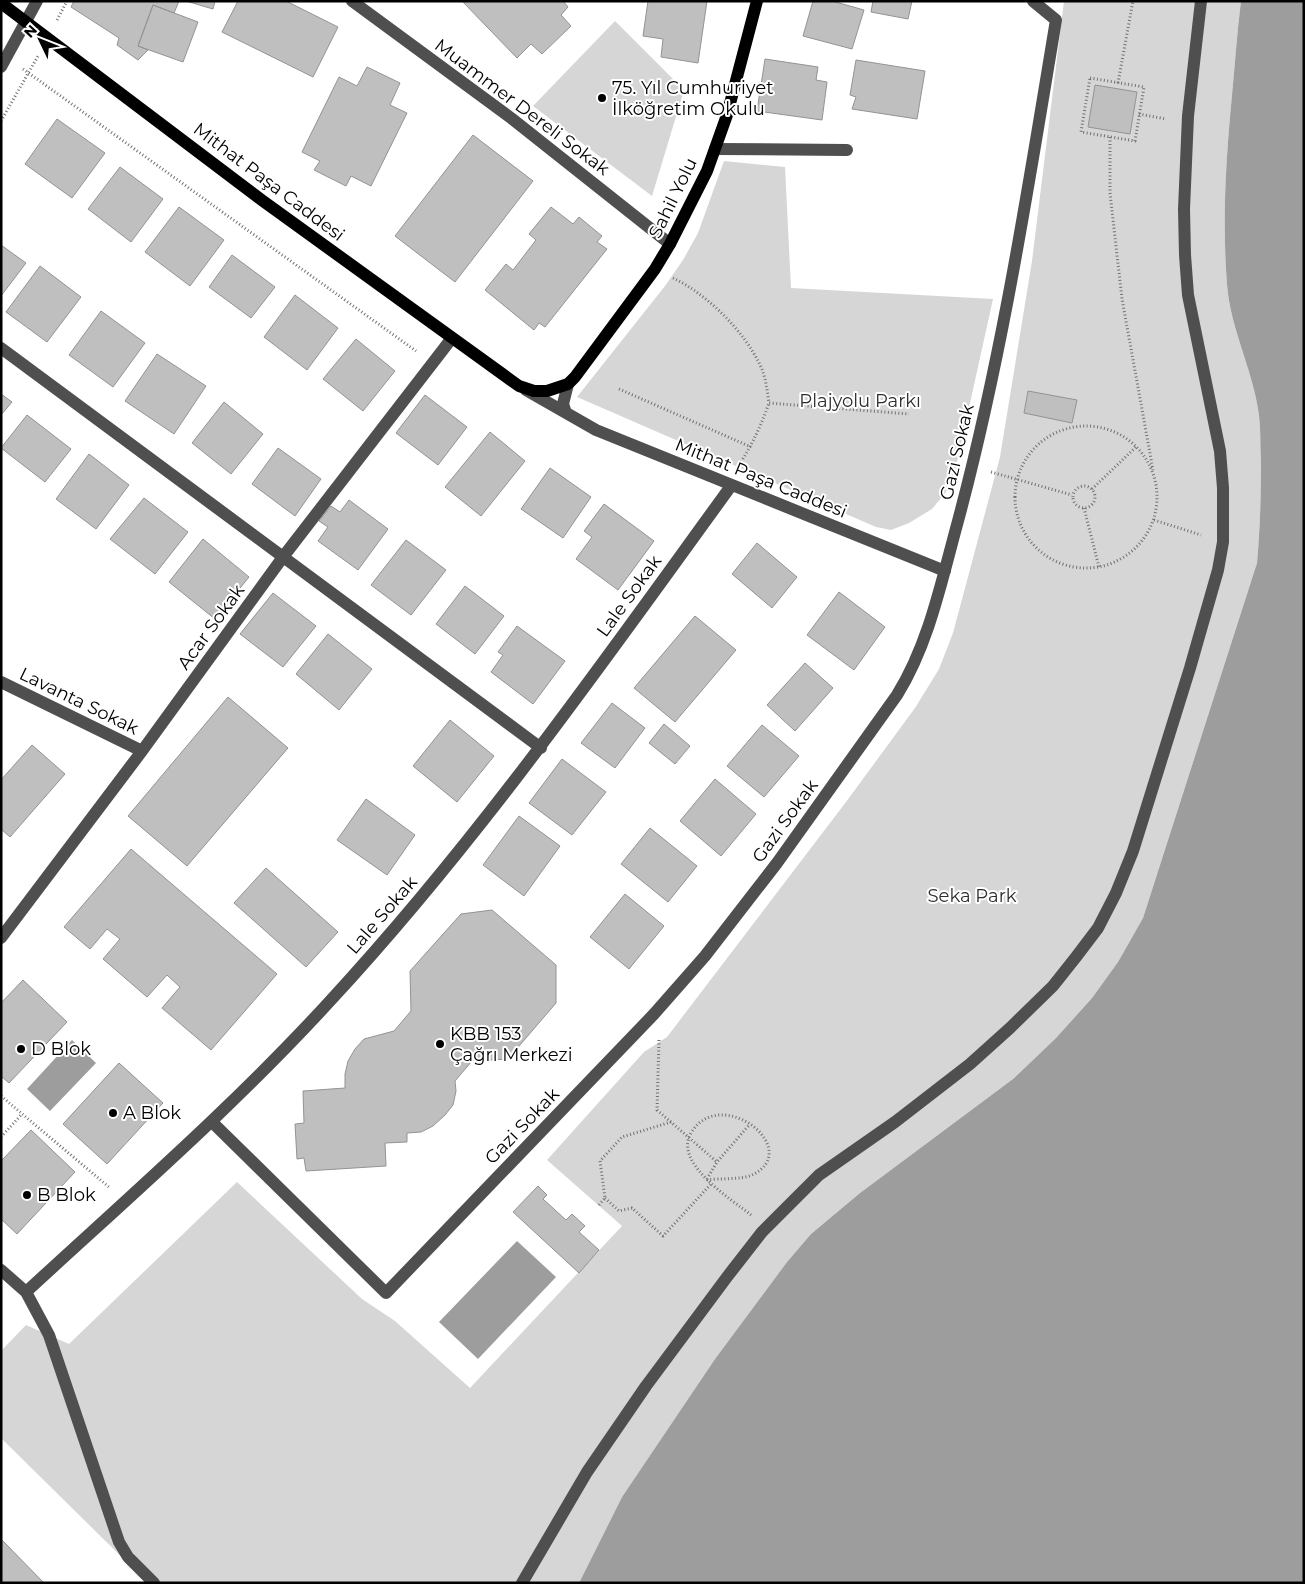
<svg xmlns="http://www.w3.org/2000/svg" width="1305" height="1584" viewBox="0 0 1305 1584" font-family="Montserrat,sans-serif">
	<rect width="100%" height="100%" fill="#fff"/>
	<!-- green -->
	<path fill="#d6d6d6" d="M1064,1H1241C1237,32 1235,64 1232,95C1226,158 1222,221 1227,284C1230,327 1251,366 1258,409C1261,426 1260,444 1261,461C1261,496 1260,529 1257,563L1143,918L1118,962L1092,998L1056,1038L1013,1079L860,1193L811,1234L787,1262L715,1359L622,1497L579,1583H148L1,1438V1351L26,1325L69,1344L237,1182L362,1299L395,1321L470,1388L622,1226L547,1160L644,1052L667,1037L846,802L915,708L939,669L953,633L1000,457L1032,261Z
		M615,21L684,90L652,196L533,106Z
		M724,161L785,167L791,288L993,299L955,471L946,492L932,509L909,523L891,530L876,527L577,397L665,286L683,260L698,233Z"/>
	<!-- water -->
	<path fill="#9d9d9d" d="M1241,1H1304V1583H579L622,1497L715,1359L787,1262L811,1234L860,1193L1013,1079L1056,1038L1092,998L1118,962L1143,918L1257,563C1260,529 1261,496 1261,461C1260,444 1261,426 1258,409C1251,366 1230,327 1227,284C1222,221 1226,158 1232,95C1235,64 1237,32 1241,1Z
		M72,1040L96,1063L50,1111L27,1089Z
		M517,1241L556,1277L478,1359L439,1322Z"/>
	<!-- building -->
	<path fill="#bfbfbf" stroke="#939393" d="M74,1H179L174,13L153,5L138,46L148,50L138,60L117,45L119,38L71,7Z
		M186,1H215L213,9Z
		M238,1H286L338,27L313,77L222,32Z
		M462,1H563L568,7L561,15L571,26L542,54L531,44L517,58Z
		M648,1H707L698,63L661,57L663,39L643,36Z
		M813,1H832L864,10L852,49L803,36Z
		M873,1H912L908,19L871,12Z
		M153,5L198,22L183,62L138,46Z
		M765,59L818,67L816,80L827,82L822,120L757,111Z
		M856,60L925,71L917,119L852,109L856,97L850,95Z
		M367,67L400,83L390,105L407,113L371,186L351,176L346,186L314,170L320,161L302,152L339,77L357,86Z
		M1095,85L1137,92L1130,134L1088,127Z
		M57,119L105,153L72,198L25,164Z
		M473,135L533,181L455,282L395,236Z
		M120,167L163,199L131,242L88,209Z
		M179,207L224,240L190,286L145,252Z
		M551,207L573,224L579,217L602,236L597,242L607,249L545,327L539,323L534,330L485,290L506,264L513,270L536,240L529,234Z
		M1,245L26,263L1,296Z
		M232,255L275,287L251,318L209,287Z
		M40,266L81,297L47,342L6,312Z
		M295,295L338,328L307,370L264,337Z
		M101,311L145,343L113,387L69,355Z
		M356,339L395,371L363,411L323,379Z
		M157,354L206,386L174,434L125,401Z
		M1028,391L1077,400L1072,423L1024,413Z
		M1,394L12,402L1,415Z
		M425,395L467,427L438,465L396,433Z
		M224,402L263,434L231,474L192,443Z
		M27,415L71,449L45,482L1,448Z
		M490,432L525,461L481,516L445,487Z
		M278,448L321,479L295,516L252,484Z
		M89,454L129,485L96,529L56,499Z
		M550,468L591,497L563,538L521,509Z
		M144,498L188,532L155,574L110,539Z
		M349,500L388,529L358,570L318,541L328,527L319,521L331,506L340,512Z
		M604,504L654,541L618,590L576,559L592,537L584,531Z
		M203,539L249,577L215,619L169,582Z
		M406,540L446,570L411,615L371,585Z
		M757,543L797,577L772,608L732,574Z
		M465,586L504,616L475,654L436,624Z
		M839,592L885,627L854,670L807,635Z
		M273,593L316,626L283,667L240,634Z
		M695,616L736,650L675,722L634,688Z
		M517,626L565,661L533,704L491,672L503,655L498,652Z
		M328,634L372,669L339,710L296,674Z
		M805,663L833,688L795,731L767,705Z
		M228,697L288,748L187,866L128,816Z
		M612,703L645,728L615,768L581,743Z
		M450,720L494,756L457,802L413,766Z
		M664,724L690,746L675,764L649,743Z
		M762,725L799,756L764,797L727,766Z
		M32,745L65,774L10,837L1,829V780Z
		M562,759L606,792L572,835L529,803Z
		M715,779L756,814L721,856L680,821Z
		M366,799L415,835L387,875L337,840Z
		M519,816L560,846L524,896L483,865Z
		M650,828L697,866L668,902L621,864Z
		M131,849L277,974L211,1050L162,1008L180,987L167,975L147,997L103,959L120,939L107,929L90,949L64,927Z
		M266,868L338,932L306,967L234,903Z
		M625,894L664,926L629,969L590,937Z
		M492,910L556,965V1003L508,1059L472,1061L455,1081L456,1091L453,1105L445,1115L433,1126L421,1132L407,1133V1142L385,1143L386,1166L306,1171L304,1158L297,1159L295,1124L304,1123L303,1091L345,1088V1074L348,1061L355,1049L364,1039L394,1031L411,1011L410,971L461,914Z
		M23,980L67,1022L9,1083L1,1076V1003Z
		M119,1063L163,1103L107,1164L63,1124Z
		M31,1130L75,1172L17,1234L1,1219V1161Z
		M538,1186L547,1195L543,1199L566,1220L572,1214L585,1226L579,1232L599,1250L579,1273L513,1212Z
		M1,1539L44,1583H1Z"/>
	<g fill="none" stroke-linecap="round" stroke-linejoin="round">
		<!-- path -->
		<path stroke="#717171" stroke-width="3" stroke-dasharray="1 2.5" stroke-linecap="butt" d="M57,20L67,1
			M23,69L416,351
			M1090,78L1144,87L1135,141L1081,132Z
			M1118,83L1133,1
			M1139,114L1166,119
			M1,121L38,56
			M1110,137V193L1122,299L1153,470
			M673,278C707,294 744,331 760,365C766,377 767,390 769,403L909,414
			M619,389L751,447
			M1015 497a71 71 0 1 1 142 0a71 71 0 1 1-142 0Z
			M739,465C752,445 761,426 769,403
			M991,472L1072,495
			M1073 497a11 11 0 1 1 22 0a11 11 0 1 1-22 0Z
			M1092,489L1136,447
			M1084,508L1099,567
			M1154,520L1201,535
			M659,1040L657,1110L717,1162
			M1,1096L110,1188
			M1,1137L22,1114
			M707,1179L717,1162L750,1124
			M707,1180C720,1178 741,1180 752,1175C805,1150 721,1083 691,1133C673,1163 731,1199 751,1215
			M605,1198L619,1211L632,1208L663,1236L712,1183
			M599,1205L605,1198L600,1161L622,1137L671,1122"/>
		<!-- minor -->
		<path stroke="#4f4f4f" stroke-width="12" d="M352,1L511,118L670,244
			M1,67L37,1
			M715,149L847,150
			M1,348L541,748
			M526,390L596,430L945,571
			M566,413L563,404L568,384
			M1,682L142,751
			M1,938L142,751L283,557L452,338
			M212,1122L386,1293L654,1014L705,956L777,863L897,695C929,644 942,579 958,521C1002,357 1028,188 1056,20L1033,1
			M1,1270L26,1292C129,1197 235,1105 330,1001C478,841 603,662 731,486
			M26,1292L49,1335L119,1542L128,1557L154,1583
			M522,1583L587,1472L646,1386L727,1277L762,1232L819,1175L895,1122L970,1064L1010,1028L1053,986L1076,957L1098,928L1116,893L1133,851L1190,668L1218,570L1223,542V488L1220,451L1188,295L1185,255L1184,209L1188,116L1201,1"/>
		<!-- major -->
		<path stroke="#000" stroke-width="12" d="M1,3L263,201L519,386L534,391H547L568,384L575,377L655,269L670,244L707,171L727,115L757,1"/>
	</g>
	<!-- markers -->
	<g fill="#000" stroke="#fff" stroke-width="2">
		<circle cx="602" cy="98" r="5"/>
		<circle cx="440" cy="1044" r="5"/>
		<circle cx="21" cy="1049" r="5"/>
		<circle cx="113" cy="1113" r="5"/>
		<circle cx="27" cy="1195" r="5"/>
	</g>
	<g text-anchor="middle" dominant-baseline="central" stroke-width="4" stroke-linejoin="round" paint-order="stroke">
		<!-- poi labels -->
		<g font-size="18" fill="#000" stroke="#fff" text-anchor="start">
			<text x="612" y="88">75. Yıl Cumhuriyet<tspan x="612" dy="21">İlköğretim Okulu</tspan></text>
			<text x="450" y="1034">KBB 153<tspan x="450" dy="21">Çağrı Merkezi</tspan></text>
			<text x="31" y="1049">D Blok</text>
			<text x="123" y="1113">A Blok</text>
			<text x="37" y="1195">B Blok</text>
		</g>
		<!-- street labels -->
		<g font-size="18" fill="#000" stroke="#fff">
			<text transform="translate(522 107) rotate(37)">Muammer Dereli Sokak</text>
			<text transform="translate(269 182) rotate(37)">Mithat Paşa Caddesi</text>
			<text transform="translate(673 198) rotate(-64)">Sahil Yolu</text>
			<text transform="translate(957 452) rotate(-77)">Gazi Sokak</text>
			<text transform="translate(761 478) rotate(22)">Mithat Paşa Caddesi</text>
			<text transform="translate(629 596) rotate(-54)">Lale Sokak</text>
			<text transform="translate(211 627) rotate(-54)">Acar Sokak</text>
			<text transform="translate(79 701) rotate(26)">Lavanta Sokak</text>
			<text transform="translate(785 821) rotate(-54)">Gazi Sokak</text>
			<text transform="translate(382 915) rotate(-49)">Lale Sokak</text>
			<text transform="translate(522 1126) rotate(-46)">Gazi Sokak</text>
		</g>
		<!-- park labels -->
		<g font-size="18" fill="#2d2d2d" stroke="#fff">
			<text x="860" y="401">Plajyolu Parkı</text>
			<text x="972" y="896">Seka Park</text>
		</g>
	</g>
	<!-- border -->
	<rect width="1305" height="1584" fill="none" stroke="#000000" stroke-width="5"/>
	<!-- north arrow -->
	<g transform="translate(40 40) rotate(313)" stroke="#ffffff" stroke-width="4" paint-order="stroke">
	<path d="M0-4L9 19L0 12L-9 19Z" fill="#000000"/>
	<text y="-8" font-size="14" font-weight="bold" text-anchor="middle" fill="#000000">N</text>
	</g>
</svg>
